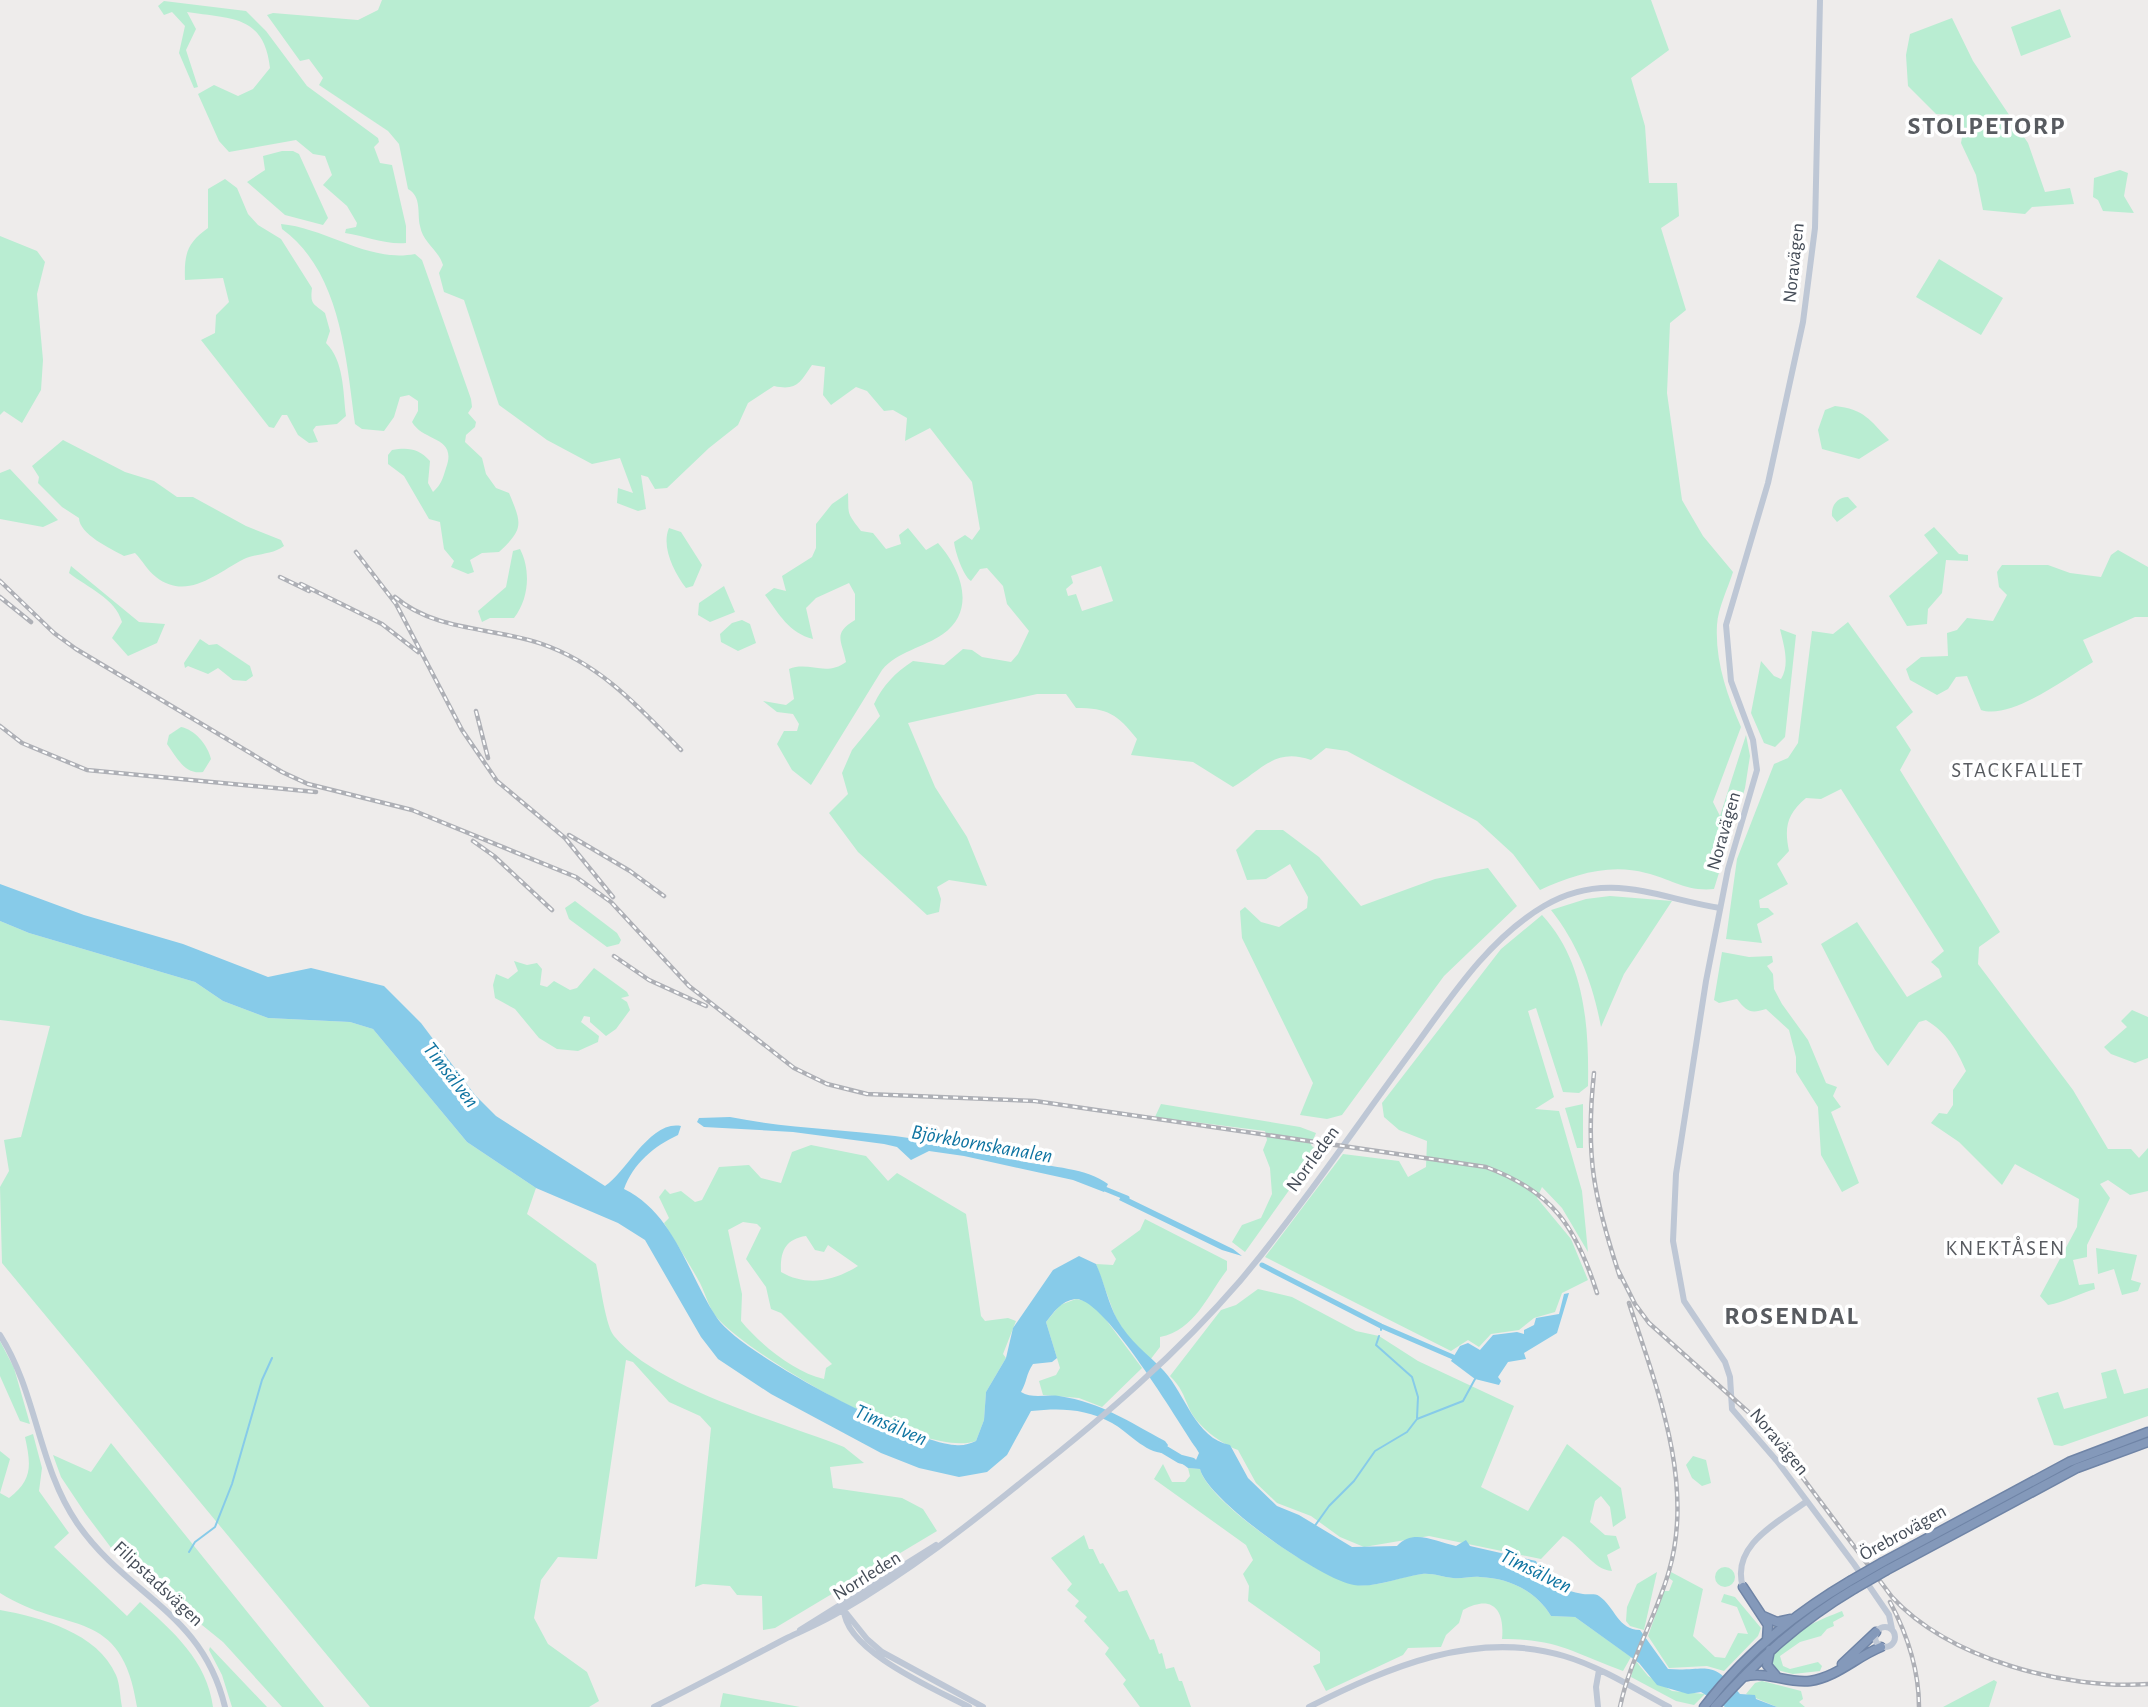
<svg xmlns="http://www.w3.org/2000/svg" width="2148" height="1707" viewBox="0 0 2148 1707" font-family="'Alegreya Sans',sans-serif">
	<rect width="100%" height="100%" fill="#eeeceb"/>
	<!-- green -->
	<path fill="#b9edd2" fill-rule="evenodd" d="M382,0H1651L1669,50L1631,78L1645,126L1649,183H1677L1679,216L1661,228L1686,310L1670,323L1667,393L1682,500L1703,536L1733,572C1728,588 1718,608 1717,625C1715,661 1727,695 1741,727L1713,802L1720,816L1746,735L1750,756L1745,788L1714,889C1687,892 1671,879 1646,873C1609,863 1573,875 1540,890L1513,854L1477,821L1347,751L1326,748L1311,760C1275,747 1262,770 1233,787L1193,762L1131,755L1137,739C1117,714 1108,708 1076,708L1066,694H1037L908,723L935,787L967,837L987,886L949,880L937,887L941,899L939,912L927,915L858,852L829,813L848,794L842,773L852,750L880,716L874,704C883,685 895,673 913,661L944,665L963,649L972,650L982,657L1011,662L1018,654L1029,631L1007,604L1003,586L987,568L980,569L971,581C963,576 955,551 954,542L965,535L972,540L980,529L972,482L930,428L905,441L907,418L893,410L884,411L867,391L856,387L831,405L823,395L825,367L812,365C800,383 796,391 774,386L748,403L738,425L709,448L667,488L655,489L648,477L641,475L646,509L638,511L617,503L618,488L633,493L620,458L592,464L547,440L499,405L464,300L444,292L439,273L443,265C438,249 423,243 420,226C417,213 422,197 408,189L399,144L388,131L319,85L323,78L309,59L300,61L267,15L273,13L358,20L378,10ZM1101,566L1113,601L1082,611L1076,594L1068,596L1066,589L1073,583L1071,576Z
		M164,1L246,11L266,31L307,86L378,138L379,142L374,147L380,163L392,165L406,226V243C386,245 366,236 345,233L346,229L356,227L357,223L347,206L323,185L332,175L325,156L313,154L296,140L229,152L219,141L198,94L214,85L238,96L253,89L270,68C264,14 230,19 187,12L196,29L186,50L198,87L194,88L179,53L185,26L172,12L164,15L158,6Z
		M2060,9L2071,37L2021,56L2011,27Z
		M1952,18L1973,61L2028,143L2045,192L2070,188L2074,204L2032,207L2025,214L1983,210L1976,175L1961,143L1964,126L1952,115L1936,114L1908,86L1906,55L1910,34Z
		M282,151H293L299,154L328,218L323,225L285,215L247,182L265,170L263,156Z
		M2120,170L2128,173L2124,196L2134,213L2103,211L2098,200L2093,197L2094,178Z
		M225,179L237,188L248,214L258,225L281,239L312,288C310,305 313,303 325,313L330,331L326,343C344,361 343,391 346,416L337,424L316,426L313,430L318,442L309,443L298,435L287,415H282L274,428L269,427L201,340L215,333L216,315L229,302L223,278L185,280C184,254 187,243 208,228V189Z
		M281,224C326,228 369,263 415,254L422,260L471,399L472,407L468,413L476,422L475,427L466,435L465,442L482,458L486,474L496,488L509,493C522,524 524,529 499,552L482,553L470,560L474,572L468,574L451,567L454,561L444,549L440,522L429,519L404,476L388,464V455L392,450C409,447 419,449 430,461L428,483L433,492C441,485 443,478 446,468C458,436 423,442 412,422L418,411V401L409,395L400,397L394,417L384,431L362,429L355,424C346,358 341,272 282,229Z
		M0,236L37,251L45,262L37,294L43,360L41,390L22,423L4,411L0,415Z
		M1939,259L2003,298L1981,335L1916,297Z
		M1835,406C1864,409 1870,420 1889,440L1859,459L1822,449L1818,430L1825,410Z
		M63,440L125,472L154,481L177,497H193L246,526L281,540L284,546C272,555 257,553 244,559C215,574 187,601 156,577C147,570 143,561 135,553L124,556C111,549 79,534 79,518L62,507L38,483L39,477L32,466Z
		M10,469L58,520L43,527L0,519V473Z
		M848,493C849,516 846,511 861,531L873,533L886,549L901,544L899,535L908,528L926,550L938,543C961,569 977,610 943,634C923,648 898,651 882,670L811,785L792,770L777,744L784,731H797L799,724L793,714L777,712L763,701L786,705L794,699L789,669C809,661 826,677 846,662C842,640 832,634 855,620V594L849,583L816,598L806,608L813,639C789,633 779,614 765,595L774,588L786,591L782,576L812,557L816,548V524L832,504Z
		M1848,497L1857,507L1837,522L1832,516C1831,506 1837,497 1848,497Z
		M1934,527L1959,554L1968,555V561L1946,560L1942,593L1928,609L1927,624L1907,626L1889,596L1938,553L1924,535Z
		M669,528L681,532L702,565L693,586L686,588C674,572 661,547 669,528Z
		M520,549C531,570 529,599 514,618H490L482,622L478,611L506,587L513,551Z
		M2118,550L2148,567V617H2135L2083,640L2093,662C2066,678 2011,720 1981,710L1967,676L1956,677L1948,689L1937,695L1910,680L1906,669L1921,657L1948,656L1947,633L1957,630L1967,618L1993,621L2007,595L1999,587L1997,572L2002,565H2048L2070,573L2101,577L2111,555Z
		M71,566L139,622L165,624L157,643L128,656L112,638L122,622C115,598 88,588 69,573Z
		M724,586L735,612L710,622L698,615L699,603Z
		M742,620L750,624L756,643L738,651L721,642L720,634L732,623Z
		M1848,622L1913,712L1896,727L1911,750L1900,770L2000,932L1979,947L1978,964L2073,1090L2108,1149H2131L2139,1158L2148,1148V1191L2130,1195L2108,1180L2100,1184L2110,1198L2087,1245V1257L2073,1260L2079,1285L2094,1283L2095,1289C2078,1294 2065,1302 2048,1305L2040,1296L2077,1227L2079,1199L2015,1164L2002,1185L1959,1142L1931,1123L1939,1113L1947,1114L1953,1105V1090L1966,1071C1956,1048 1947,1033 1926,1020L1919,1022L1888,1066L1875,1050L1821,944L1857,922L1907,997L1942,977L1939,969L1931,962L1944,951L1841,789L1821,799L1806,798C1787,814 1784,827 1789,851L1777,864L1788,884L1759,900L1760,908H1768L1774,914L1757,924L1762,943L1726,939L1737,859L1774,764L1788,758L1798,743L1812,631L1833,634Z
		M1780,629L1796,635L1785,737L1775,747L1764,743L1751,713L1761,661L1774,676L1781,679C1790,664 1784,646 1780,629Z
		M200,639L209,645L217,644L250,666L253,676L246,681L233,680L218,668L208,674L188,666L185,668L184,663Z
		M181,727C194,729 208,745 211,759L203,772C185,775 177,758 167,744L169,735Z
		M1256,830H1283L1319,857L1361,906L1435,879L1488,868L1517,906L1444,976L1342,1115L1327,1119L1300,1115L1313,1083L1242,938L1240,911L1245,907L1261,922L1279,927L1307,908L1308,897L1290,864L1266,879L1247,880L1236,850Z
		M1610,896L1672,901L1624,974L1601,1027C1593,984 1578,944 1551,910L1586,899Z
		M575,901L617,933L621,940L619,944L607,947L569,919L565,908Z
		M1542,915C1585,961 1589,1026 1588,1086L1579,1093L1563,1092L1536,1008L1528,1011L1554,1097L1535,1109L1559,1111L1582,1191L1588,1252L1562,1208L1542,1187L1537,1198L1571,1239L1588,1280L1562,1293L1555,1312L1534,1318L1519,1330L1491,1334L1479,1347L1468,1340L1451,1351L1265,1257L1343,1154L1399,1161L1408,1177L1426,1167L1427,1141L1399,1130L1384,1117L1382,1103L1501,949Z
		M0,921L29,933L195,982L223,1001L268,1018L350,1022L373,1029L467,1142L536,1188L527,1214L596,1264C600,1280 605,1325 614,1336C658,1389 779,1421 844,1447L864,1463L830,1467L833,1488L902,1498L923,1509L937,1531L775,1628L763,1630L762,1596L737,1595L730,1586L703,1584L695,1587L711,1428L700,1416L669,1402L633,1362L626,1360L597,1559L558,1557L541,1580L534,1618L548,1644L587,1672L599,1701L589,1707H370L2,1263L0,1187L9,1171L4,1140L21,1137L50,1026L0,1020Z
		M1722,952L1749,957L1772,956L1773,962L1767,966L1773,974L1774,989L1782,1004L1808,1040L1826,1083L1837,1087L1833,1096L1841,1107L1831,1112L1859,1183L1842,1192L1821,1155L1818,1107L1796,1072V1057L1789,1030L1766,1009C1751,1014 1747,1012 1737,999L1719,1003L1714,1000Z
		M514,961L527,965L537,963L542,969L540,985L547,987L554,981L570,990L577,988L594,968L627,992L629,996L621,998L627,1002L630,1010L616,1029L606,1036L590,1022V1017L584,1016L581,1022L599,1036L598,1042L578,1051L557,1049L539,1038L515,1009L495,998L493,985L496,974L508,979L518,971Z
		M2132,1010L2148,1017V1058L2135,1063L2111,1054L2104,1047L2127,1027L2121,1021Z
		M1161,1104L1300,1127L1316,1133L1311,1145L1317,1151L1245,1252L1232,1242L1242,1225L1261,1218L1272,1194L1270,1168L1263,1150L1267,1140L1265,1131L1155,1117Z
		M1583,1104V1148H1577L1565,1108Z
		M811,1145L866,1156L888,1181L897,1173L966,1214L981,1316L985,1321L1008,1318L1016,1321L1003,1354L1006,1358L986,1392L984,1420L976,1441C925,1460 757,1359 720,1321C710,1312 706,1295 700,1283C689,1263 676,1243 664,1223L669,1218L659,1197L665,1189L670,1194L681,1191L695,1202L702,1200L719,1167L749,1165L761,1178L781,1183L792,1152ZM743,1222L757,1224L761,1228L746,1259L766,1287L771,1309L781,1313L832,1364L826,1368L824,1379C794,1372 761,1345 741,1321L742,1294L728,1230ZM806,1236L815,1250L824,1252L828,1245L858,1266C834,1281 807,1287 781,1272C780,1252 785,1239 806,1236Z
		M1145,1219L1227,1261V1270C1207,1296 1195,1330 1160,1337V1347L1150,1360L1127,1336L1115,1316L1096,1264L1113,1265L1116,1259L1111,1251L1140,1230Z
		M2096,1248L2137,1255L2131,1280L2141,1283L2138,1291L2122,1295L2114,1269L2098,1274Z
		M1258,1289L1292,1297L1356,1331L1379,1336L1418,1361L1514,1406L1481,1487L1528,1511L1567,1444L1621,1488L1626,1518L1613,1527L1610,1507L1601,1496L1595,1501L1590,1522L1605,1535L1616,1536L1620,1548L1607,1555L1612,1571C1593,1570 1581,1545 1563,1536L1541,1559L1429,1536L1364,1547L1340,1537L1311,1516L1277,1503L1256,1483L1238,1450C1221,1444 1196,1425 1189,1408C1183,1394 1181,1387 1170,1376L1221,1310L1236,1305Z
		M1076,1299L1089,1302L1098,1309L1142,1368L1102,1407L1079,1398L1043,1395L1039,1381L1056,1375L1060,1368L1046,1322L1060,1305Z
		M0,1341L14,1368L30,1424L20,1421L0,1376Z
		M2116,1369L2124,1394L2148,1388V1416L2062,1446L2054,1445L2037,1398L2058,1392L2064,1409L2107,1398L2101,1373Z
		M33,1434L42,1468L39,1491L69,1533L54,1547L127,1616L140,1602C173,1631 207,1661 213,1707H137C122,1605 66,1635 0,1593V1451L10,1459L0,1493L9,1498C33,1480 31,1465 25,1437Z
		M111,1443L324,1707H282L223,1642L118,1557L85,1513L61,1477L53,1455L91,1472Z
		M1693,1456L1706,1460L1711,1483L1702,1486L1692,1478L1686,1465Z
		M1163,1464L1172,1482H1185L1190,1476L1188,1468L1200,1469C1208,1503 1324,1582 1359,1585C1379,1587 1402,1576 1422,1574C1433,1573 1442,1577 1453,1578C1462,1579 1471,1576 1480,1577C1509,1578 1536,1591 1551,1616L1575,1617L1631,1657L1623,1671C1573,1653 1559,1639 1502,1639C1505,1609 1492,1594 1463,1610L1459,1623L1446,1635L1441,1647L1408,1648L1403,1655L1326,1691L1313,1666L1320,1663V1652L1248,1601L1249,1586L1243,1574L1253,1560L1246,1545L1154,1479Z
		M1084,1535L1089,1549H1093L1100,1564L1103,1563L1119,1592L1127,1590L1150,1640L1154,1639L1159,1654L1162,1653L1166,1669L1174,1667L1179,1681H1182L1191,1707H1140L1123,1684L1126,1680L1105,1654L1109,1648L1084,1621L1087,1617L1075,1606L1079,1601L1067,1590L1072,1584L1051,1558Z
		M1715 1577a10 10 0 1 1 20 0a10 10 0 1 1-20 0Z
		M1657,1572L1644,1630L1630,1626L1626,1621L1627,1607L1637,1584Z
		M1671,1572L1703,1589L1693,1636L1715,1657L1725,1658L1738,1633L1748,1634L1737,1607L1721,1602L1724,1594L1735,1597L1761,1628L1758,1636L1724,1671L1707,1666L1669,1668L1648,1636L1664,1591H1669L1673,1581L1669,1578Z
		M0,1610C40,1617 98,1633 116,1675C120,1684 120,1697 122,1707H0Z
		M1842,1611L1844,1616L1833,1622L1834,1626L1827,1629L1821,1636L1800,1642L1780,1656L1783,1666L1790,1669L1818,1662L1822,1666L1820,1671L1793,1674L1773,1669L1769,1663C1778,1636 1817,1621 1842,1611Z
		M210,1647L267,1707H232L222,1675L209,1650Z
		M1635,1660L1648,1676L1672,1691L1705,1694L1694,1705L1676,1701L1631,1677Z
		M1994,1680L1997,1682L1989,1707H1943Z
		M1762,1681L1801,1691L1803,1699L1799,1702L1805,1707H1777L1746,1694L1755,1683Z
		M723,1693L800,1707H720Z"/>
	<!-- water -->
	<path fill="#87cbe9" d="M0,884L84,915L183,944L268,977L311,968L384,986L421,1023L475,1095L496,1116L605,1186C626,1173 650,1120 681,1126L678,1135C654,1146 633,1164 624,1189C675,1214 688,1275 717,1318C742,1355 909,1442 955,1445C963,1446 969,1444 976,1441L984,1420L986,1392L1006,1358L1013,1328L1053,1270L1079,1256L1096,1264C1104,1281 1108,1303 1117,1319C1129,1341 1148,1354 1164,1371C1186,1395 1195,1438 1230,1445L1248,1478L1277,1506L1299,1515L1352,1547L1397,1546C1413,1528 1436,1542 1456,1546L1466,1540L1470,1546L1536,1561C1545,1581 1563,1591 1583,1594C1588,1595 1595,1593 1599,1596C1615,1607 1618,1630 1640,1630L1668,1669C1708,1672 1710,1657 1740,1694L1755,1695L1756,1699L1777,1707H1725L1701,1692L1688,1694L1657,1685L1639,1663L1575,1617L1551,1616C1536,1591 1509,1578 1480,1577C1471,1576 1462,1579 1453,1578C1442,1577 1433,1573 1422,1574C1400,1577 1376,1588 1354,1585C1321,1580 1208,1501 1200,1469L1188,1468L1180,1462L1183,1458L1196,1460L1199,1453L1196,1448C1178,1422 1104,1296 1075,1299C1061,1301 1054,1312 1046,1322L1057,1358L1052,1362L1033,1364C1026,1374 1027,1382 1021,1392C1032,1399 1047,1394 1059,1396C1103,1403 1127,1421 1165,1441L1168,1445L1164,1453C1145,1453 1127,1431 1112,1423C1085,1408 1059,1408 1031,1411L1007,1455L987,1472L959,1477L919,1468L881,1453L771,1394L718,1359L701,1337L645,1240L618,1223L536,1188L467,1142L373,1029L350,1022L268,1018L223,1001L195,982L29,933L0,921Z
		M730,1117C785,1128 840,1129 895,1136C939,1142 983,1153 1026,1162C1051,1167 1087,1168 1108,1184L1104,1192L1073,1180L964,1156L929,1151L911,1160L897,1147L884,1144L793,1132L704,1127L697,1122L699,1118Z
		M1122,1195L1233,1249L1242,1256L1222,1250L1119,1200Z
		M1569,1293L1557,1333L1524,1353L1526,1359L1508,1362L1498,1377L1501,1381L1499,1385L1475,1379L1451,1361L1460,1346L1468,1343L1480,1350L1493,1335L1517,1332L1524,1334V1330L1534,1325L1536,1318L1559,1314L1564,1294Z"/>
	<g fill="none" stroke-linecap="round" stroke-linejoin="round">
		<!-- stream -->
		<path stroke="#87cbe9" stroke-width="2" d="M1381,1330V1326
			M1379,1336L1376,1345L1412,1377L1418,1397L1417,1418
			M1314,1527L1329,1506L1354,1481L1375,1451L1407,1432L1417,1419L1463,1401L1475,1379
			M189,1552L195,1542L215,1527L232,1484L262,1380L272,1358"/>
		<!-- canal -->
		<path stroke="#87cbe9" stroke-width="5" d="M1100,1187L1127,1198
			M1262,1265L1381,1326L1453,1357"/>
		<!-- river -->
		<path stroke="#87cbe9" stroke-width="9" d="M1155,1444L1180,1459L1192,1462"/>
		<!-- highway casing -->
		<g stroke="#6f84a6" stroke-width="11">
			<path id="highway" d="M1883,1562L2069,1462L2148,1432
				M1887,1570L2077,1468L2148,1442
				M1743,1587L1768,1625L1767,1640
				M1763,1616L1777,1622L1790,1619
				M1770,1650L1767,1665L1777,1677
				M1842,1664L1876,1632
				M1743,1677C1766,1670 1787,1684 1810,1681C1837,1677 1856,1657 1881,1647
				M1704,1707C1744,1655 1794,1614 1850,1581
				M1715,1707C1757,1660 1800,1621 1854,1589"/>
		</g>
		<!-- secondary -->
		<path stroke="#bec7d5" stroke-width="6" d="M1820,0L1815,228L1803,322L1768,483L1726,625L1731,681L1753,740L1757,770L1728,869L1706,981L1676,1174L1673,1241L1684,1301L1725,1362L1730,1377L1732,1409L1777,1461L1854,1564L1889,1615L1892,1629
			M0,1335C37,1393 38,1466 77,1523C128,1597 202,1611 225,1707
			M1743,1587C1730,1545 1779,1522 1807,1501
			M843,1609L867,1639L882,1652L983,1707
			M844,1610C845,1651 937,1690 969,1707
			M1875 1637a10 10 0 1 1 20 0a10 10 0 1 1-20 0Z
			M800,1630L936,1545
			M654,1707C698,1685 741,1662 785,1639C804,1630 823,1622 841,1611C908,1572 969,1525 1029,1476C1105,1416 1177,1354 1240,1281C1300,1209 1353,1131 1408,1056C1447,1003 1486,940 1544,906C1607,869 1657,898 1720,908
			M1309,1707C1387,1668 1475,1629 1564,1656C1601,1667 1635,1689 1669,1707
			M1598,1707L1596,1687L1599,1670"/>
		<!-- highway -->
		<use href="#highway" stroke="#8499ba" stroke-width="8"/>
		<!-- rail casing -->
		<g stroke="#aeb0b6" stroke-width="4.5">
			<path id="rail" d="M356,552L396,604L462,730L497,781L565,838L613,897
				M280,577L309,591
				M0,581L54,633L76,649L282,772L308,784L412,810L576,877L611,902L689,986L794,1068L827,1084L867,1094L1035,1101L1486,1167C1553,1192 1576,1227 1597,1293
				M301,584L382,624L418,652
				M0,597L31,622
				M395,597C436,632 494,627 542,644C600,664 639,707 681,750
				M476,711L488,758
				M0,726L22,743L87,770L316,792
				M569,835L630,871L664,896
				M473,841L494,856L552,910
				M614,956L649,980L706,1006
				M1594,1073C1585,1157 1594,1198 1620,1277
				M1618,1270L1635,1304L1649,1323L1764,1426L1892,1597C1949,1659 2066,1690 2148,1684
				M1890,1602C1907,1634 1919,1670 1919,1707
				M1620,1707C1630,1659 1656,1617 1669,1571C1695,1482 1656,1386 1629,1303"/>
		</g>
		<!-- rail -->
		<use href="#rail" stroke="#fff" stroke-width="2" stroke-dasharray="5" stroke-linecap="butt"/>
		<!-- highway-bridge casing -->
		<g stroke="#6f84a6" stroke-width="11" stroke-linecap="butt">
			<path id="highway-bridge" d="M1850,1581L1883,1562
				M1854,1589L1887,1570"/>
		</g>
		<!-- highway-bridge -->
		<use href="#highway-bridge" stroke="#8499ba" stroke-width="8"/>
	</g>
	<g text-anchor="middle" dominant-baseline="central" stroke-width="7" stroke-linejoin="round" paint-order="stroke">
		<!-- street labels -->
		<g font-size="19" fill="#454d58" stroke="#fff">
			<text transform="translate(1794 263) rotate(-84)">Noravägen</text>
			<text transform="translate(1724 831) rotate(-74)">Noravägen</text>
			<text transform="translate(1313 1159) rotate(-54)">Norrleden</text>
			<text transform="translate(1779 1442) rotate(50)">Noravägen</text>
			<text transform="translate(1903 1533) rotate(-29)">Örebrovägen</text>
			<text transform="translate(867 1576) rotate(-32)">Norrleden</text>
			<text transform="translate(158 1584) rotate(43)">Filipstadsvägen</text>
		</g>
		<!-- neighbourhood labels -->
		<g font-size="21" letter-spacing="2" fill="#585b60" stroke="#fff">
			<text x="2018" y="770">STACKFALLET</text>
			<text x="2006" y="1248">KNEKTÅSEN</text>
		</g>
		<!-- water labels -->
		<g font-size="21" font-style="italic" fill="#0f74a1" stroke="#fff">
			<text transform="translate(451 1075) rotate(52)">Timsälven</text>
			<text transform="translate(982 1144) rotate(10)">Björkbornskanalen</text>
			<text transform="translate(891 1425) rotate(23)">Timsälven</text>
			<text transform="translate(1536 1571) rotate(26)">Timsälven</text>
		</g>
		<!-- district labels -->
		<g font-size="26" font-weight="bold" letter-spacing="2" fill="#585b60" stroke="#fff">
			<text x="1987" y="126">STOLPETORP</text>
			<text x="1792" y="1316">ROSENDAL</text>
		</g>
	</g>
</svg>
